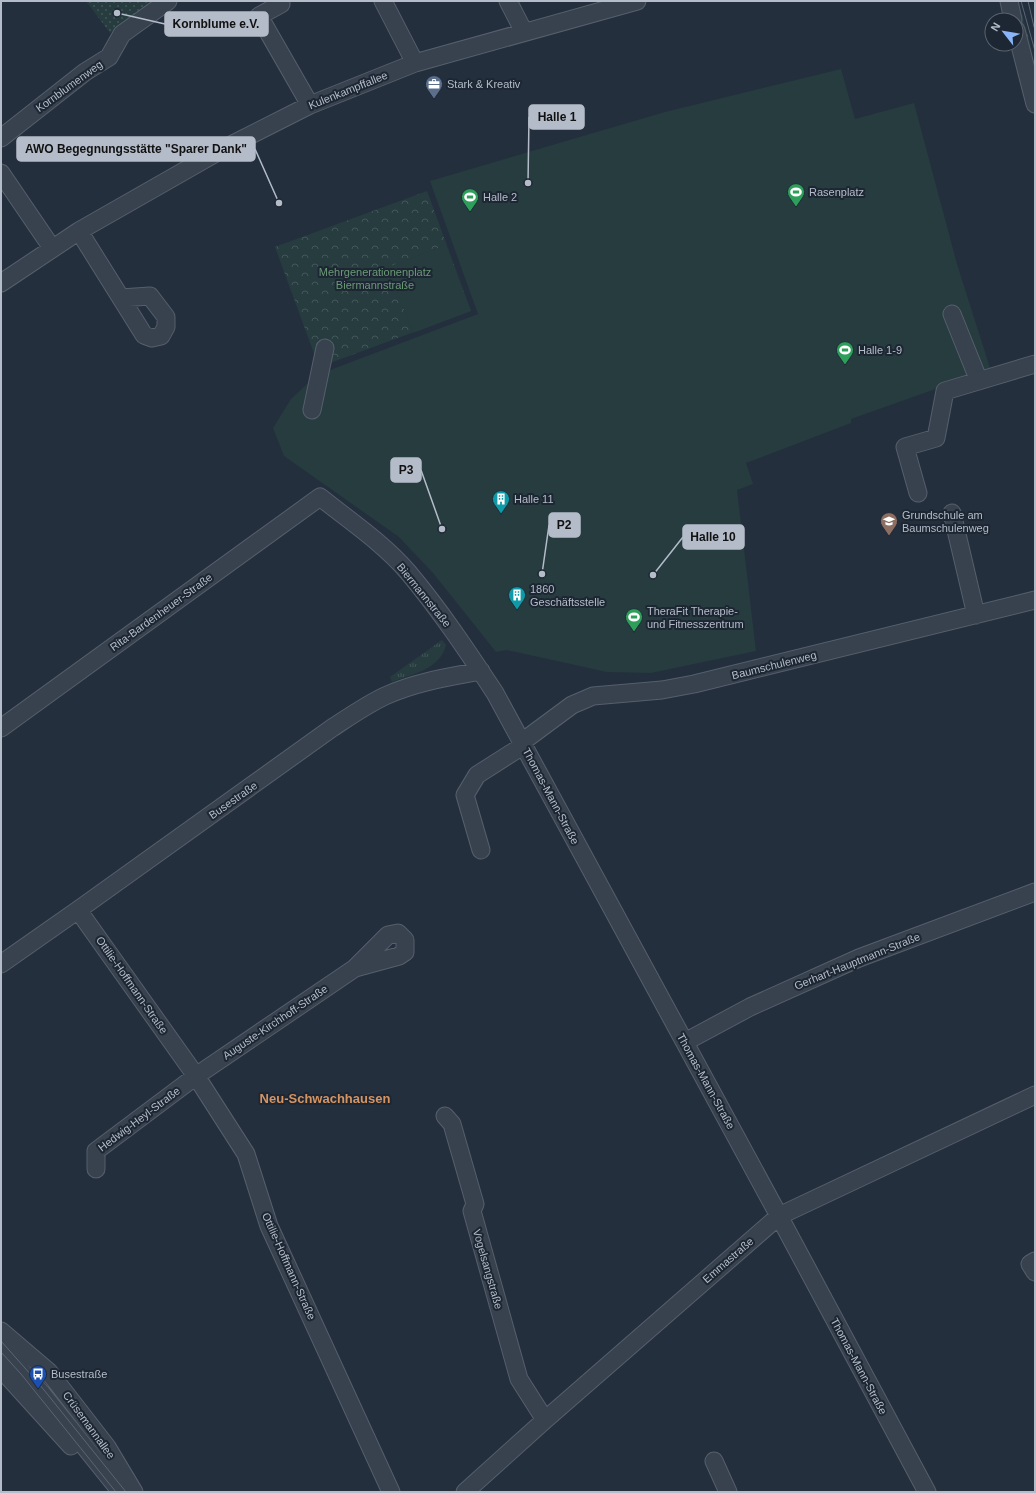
<svg xmlns="http://www.w3.org/2000/svg" width="1036" height="1493" viewBox="0 0 1036 1493" font-family="Arial,sans-serif">
	<defs>
		<pattern id="grass-tufts" width="24" height="20" patternUnits="userSpaceOnUse"><rect width="24" height="20" fill="#263c3f"/><path d="M3 7l-1-3M5 7V3M7 7l1-3M15 17l-1-3M17 17v-4M19 17l1-3" fill="none" stroke="#435659"/></pattern>
		<pattern id="forest-crowns" width="20" height="18" patternUnits="userSpaceOnUse"><rect width="20" height="18" fill="#263c3f"/><path d="M2 6a3 3 0 1 1 6 0M12 15a3 3 0 1 1 6 0" fill="none" stroke="#435659"/></pattern>
		<pattern id="garden-dots" width="8" height="8" patternUnits="userSpaceOnUse"><rect width="8" height="8" fill="#263c3f"/><path d="M2 2h.1M6 6h.1" fill="none" stroke="#435659" stroke-width="1.8" stroke-linecap="round"/></pattern>
	</defs>
	<rect width="100%" height="100%" fill="#242f3e"/>
	<!-- grass -->
	<path fill="url(#grass-tufts)" d="M1014,1H1018C1025,26 1035,52 1035,78Z
		M442,640L446,645C440,669 413,674 392,682L390,677Z"/>
	<!-- forest -->
	<path fill="url(#forest-crowns)" d="M427,191L471,311L319,367L275,247Z"/>
	<!-- garden -->
	<path fill="url(#garden-dots)" d="M86,1H155L110,33Z"/>
	<!-- pitch -->
	<path fill="#263c3f" d="M841,69L855,119L914,103L957,264L991,371L964,379L851,419V423L746,463L753,484L737,490L756,651L651,673L607,672L507,650L496,652L433,573L399,537L284,456L273,428L291,399L317,375L478,314L430,181L665,112Z
		M446,245L471,311L413,333L388,267Z"/>
	<g fill="none" stroke-linecap="round" stroke-linejoin="round">
		<!-- minor casing -->
		<g stroke="#565f6c" stroke-width="19">
			<path id="minor" d="M383,1L415,63
				M508,1L524,32
				M1009,1L1013,20
				M281,4L259,16L310,105
				M1016,30L1035,104
				M1,138L85,72L109,57L122,34L168,1
				M1,173L52,248
				M79,231L144,335L152,338L161,336L166,327V317L150,296L121,298
				M1,283L79,231L221,150L310,105L415,63L637,1
				M952,314L979,381
				M312,410L325,348
				M918,493L905,447L936,438L945,391L1035,364
				M952,513L976,615
				M1,728L320,497C350,521 383,543 408,572C440,610 468,652 495,693L779,1216L927,1492
				M522,742L572,705L593,696L662,690L694,684L1035,600
				M481,850L465,795L477,775L524,745
				M78,910L196,1076L246,1154L269,1226L391,1492
				M1,964L78,910L332,728C349,717 366,705 385,696C415,682 449,677 481,671
				M685,1042L750,1007L859,958L1035,892
				M445,1116L452,1124L475,1204L472,1211L519,1379L545,1420
				M96,1169V1151L196,1076L355,968L388,935L398,933L405,940V952L399,956L355,968
				M1035,1261L1030,1264L1035,1272
				M1,1331L49,1372L107,1447L134,1492
				M1,1348L43,1395L121,1492
				M1,1369L71,1446
				M714,1461L728,1492
				M465,1492L545,1420L779,1216L1035,1095"/>
		</g>
		<!-- minor -->
		<use href="#minor" stroke="#38414e" stroke-width="17"/>
		<!-- tram -->
		<path stroke="#5a6575" stroke-width="1" d="M1021,1L1035,51
			M1028,1L1034,27
			M1,1341L40,1385L126,1492
			M1,1352L21,1374L116,1492"/>
	</g>
	<!-- icons -->
	<defs>
		<g id="office-pin" transform="scale(0.9)"><path d="M0 17L-7.5 6A9.5 9.5 0 1 1 7.5 6Z" fill="#5c6f8a" stroke="#1d2633"/><path d="M-6-3h4V-5.5h4V-3h4V5H-6ZM-1-4.5V-3h2v-1.5ZM-6 0V1H6V0Z" fill="#fff"/></g>
		<g id="stadium-pin" transform="scale(0.9)"><path d="M0 17L-7.5 6A9.5 9.5 0 1 1 7.5 6Z" fill="#2e9e5b" stroke="#1d2633"/><path d="M0-5a6.5 5 0 1 0 0 10a6.5 5 0 1 0 0-10ZM-3.5-1.8h7v3.6h-7Z" fill="#fff"/></g>
		<g id="building-pin" transform="scale(0.9)"><path d="M0 17L-7.5 6A9.5 9.5 0 1 1 7.5 6Z" fill="#0f9aa8" stroke="#1d2633"/><path d="M-4-6H4V6H1V3H-1V6H-4ZM-2.5-4.3h1.7v1.8h-1.7ZM.8-4.3h1.7v1.8H.8ZM-2.5-1h1.7V.8h-1.7ZM.8-1h1.7V.8H.8Z" fill="#fff"/></g>
		<g id="school-pin" transform="scale(0.9)"><path d="M0 17L-7.5 6A9.5 9.5 0 1 1 7.5 6Z" fill="#8d6e63" stroke="#1d2633"/><path d="M0-5L7-2L0 1L-7-2ZM-4 1L0 2.5L4 1V4Q0 6-4 4Z" fill="#fff"/></g>
		<g id="bus-pin" transform="scale(0.9)"><path d="M0 17L-7.5 6A9.5 9.5 0 1 1 7.5 6Z" fill="#1a4fb4" stroke="#1d2633"/><path d="M-5-6H5V4H4V6H2V4H-2V6H-4V4H-5ZM-3.5-4V0h7V-4ZM-3.5 1.2v1.5H-2V1.2ZM2 1.2v1.5H3.5V1.2Z" fill="#fff"/></g>
	</defs>
	<g fill-rule="evenodd">
		<use href="#office-pin" x="434" y="84"/>
		<use href="#stadium-pin" x="796" y="192"/>
		<use href="#stadium-pin" x="470" y="197"/>
		<use href="#stadium-pin" x="845" y="350"/>
		<use href="#building-pin" x="501" y="499"/>
		<use href="#school-pin" x="889" y="521"/>
		<use href="#building-pin" x="517" y="595"/>
		<use href="#stadium-pin" x="634" y="617"/>
		<use href="#bus-pin" x="38" y="1374"/>
	</g>
	<g text-anchor="middle" dominant-baseline="central" stroke-width="4" stroke-linejoin="round" paint-order="stroke">
		<!-- poi labels -->
		<g font-size="11" fill="#b4bcc9" stroke="#1d2633" text-anchor="start">
			<text x="447" y="84">Stark &amp; Kreativ</text>
			<text x="809" y="192">Rasenplatz</text>
			<text x="483" y="197">Halle 2</text>
			<text x="858" y="350">Halle 1-9</text>
			<text x="514" y="499">Halle 11</text>
			<text x="902" y="515">Grundschule am<tspan x="902" dy="13">Baumschulenweg</tspan></text>
			<text x="530" y="589">1860<tspan x="530" dy="13">Geschäftsstelle</tspan></text>
			<text x="647" y="611">TheraFit Therapie-<tspan x="647" dy="13">und Fitnesszentrum</tspan></text>
			<text x="51" y="1374">Busestraße</text>
		</g>
		<!-- street labels -->
		<g font-size="11" fill="#b4bcc9" stroke="#1d2633">
			<text transform="translate(69 86) rotate(-36)">Kornblumenweg</text>
			<text transform="translate(348 90) rotate(-22)">Kulenkampffallee</text>
			<text transform="translate(424 595) rotate(51)">Biermannstraße</text>
			<text transform="translate(161 612) rotate(-36)">Rita-Bardenheuer-Straße</text>
			<text transform="translate(774 665) rotate(-14)">Baumschulenweg</text>
			<text transform="translate(551 796) rotate(62)">Thomas-Mann-Straße</text>
			<text transform="translate(233 800) rotate(-35)">Busestraße</text>
			<text transform="translate(857 961) rotate(-22)">Gerhart-Hauptmann-Straße</text>
			<text transform="translate(132 985) rotate(55)">Ottilie-Hoffmann-Straße</text>
			<text transform="translate(275 1022) rotate(-34)">Auguste-Kirchhoff-Straße</text>
			<text transform="translate(706 1081) rotate(61)">Thomas-Mann-Straße</text>
			<text transform="translate(139 1119) rotate(-37)">Hedwig-Heyl-Straße</text>
			<text transform="translate(728 1260) rotate(-41)">Emmastraße</text>
			<text transform="translate(289 1266) rotate(66)">Ottilie-Hoffmann-Straße</text>
			<text transform="translate(488 1269) rotate(74)">Vogelsangstraße</text>
			<text transform="translate(859 1366) rotate(62)">Thomas-Mann-Straße</text>
			<text transform="translate(89 1425) rotate(54)">Crüsemannallee</text>
		</g>
		<!-- park labels -->
		<g font-size="11" fill="#6b9a76" stroke="#1d2633">
			<text x="375" y="272">Mehrgenerationenplatz<tspan x="375" dy="13">Biermannstraße</tspan></text>
		</g>
		<!-- quarter labels -->
		<g font-size="13" font-weight="bold" fill="#d59563" stroke="#1d2633">
			<text x="325" y="1098">Neu-Schwachhausen</text>
		</g>
	</g>
	<!-- callouts -->
	<path fill="none" stroke="#b4bcc9" stroke-width="1.5" d="M117 13L165 24M528 183L529 117M279 203L255 149M442 529L421 470M542 574L549 525M653 575L683 537"/>
	<g fill="#b4bcc9" stroke="#1d2633" stroke-width="1.5">
		<circle cx="117" cy="13" r="4"/>
		<circle cx="528" cy="183" r="4"/>
		<circle cx="279" cy="203" r="4"/>
		<circle cx="442" cy="529" r="4"/>
		<circle cx="542" cy="574" r="4"/>
		<circle cx="653" cy="575" r="4"/>
	</g>
	<g fill="#b4bcc9" stroke="#b4bcc9" stroke-width="1.5">
		<rect x="165" y="12" width="103" height="24" rx="4"/>
		<rect x="529" y="105" width="55" height="24" rx="4"/>
		<rect x="17" y="137" width="238" height="24" rx="4"/>
		<rect x="391" y="458" width="30" height="24" rx="4"/>
		<rect x="549" y="513" width="31" height="24" rx="4"/>
		<rect x="683" y="525" width="61" height="24" rx="4"/>
	</g>
	<g font-size="12" text-anchor="middle" font-weight="bold" fill="#111">
		<text x="216" y="28">Kornblume e.V.</text>
		<text x="557" y="121">Halle 1</text>
		<text x="136" y="153">AWO Begegnungsstätte "Sparer Dank"</text>
		<text x="406" y="474">P3</text>
		<text x="564" y="529">P2</text>
		<text x="713" y="541">Halle 10</text>
	</g>
	<!-- border -->
	<rect width="1036" height="1493" fill="none" stroke="#b4bcc9" stroke-width="4"/>
	<!-- north arrow -->
	<g transform="translate(1004 32) rotate(301)"><circle r="19" fill="#1d2633" stroke="#59626f"/>
	<path d="M0-3L7 15L0 10L-7 15Z" fill="#8ab4f8"/>
	<text y="-6" font-size="11" font-weight="bold" text-anchor="middle" fill="#b4bcc9">N</text>
	</g>
</svg>
